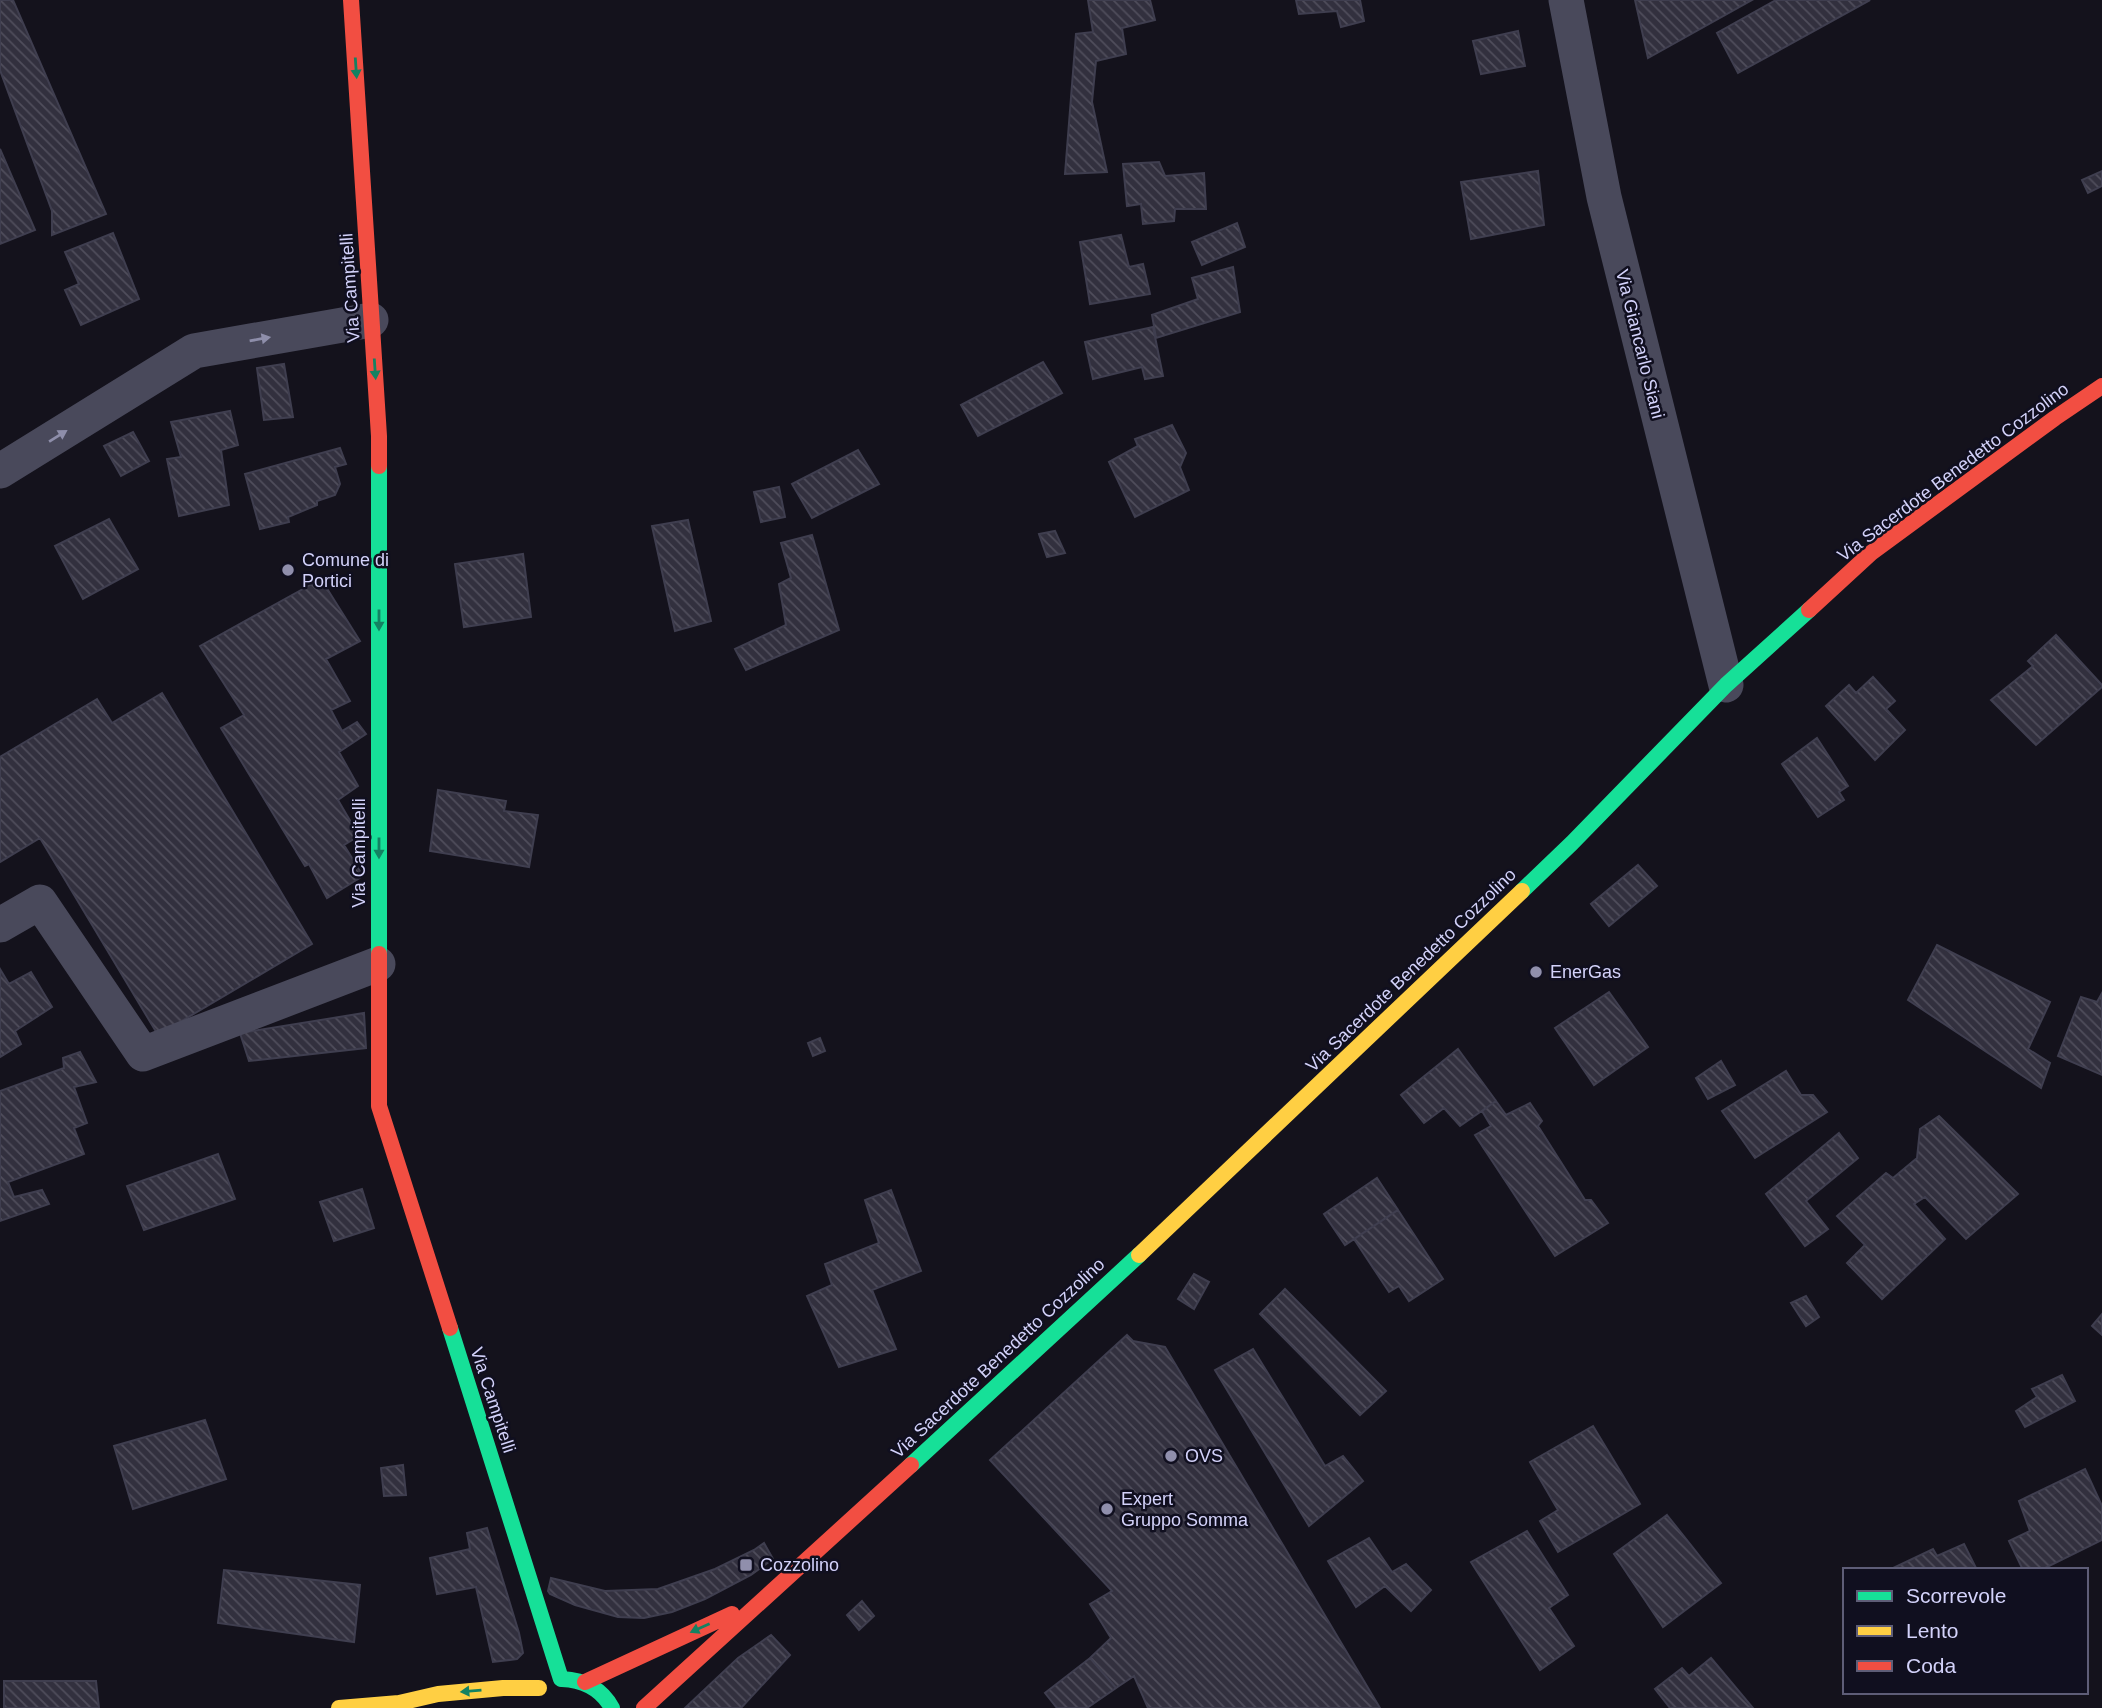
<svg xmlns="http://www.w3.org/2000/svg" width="2102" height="1708" viewBox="0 0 2102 1708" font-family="Arial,sans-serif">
	<defs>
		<pattern id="building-back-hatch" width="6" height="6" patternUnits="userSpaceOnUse" patternTransform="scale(1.75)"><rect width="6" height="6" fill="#32303e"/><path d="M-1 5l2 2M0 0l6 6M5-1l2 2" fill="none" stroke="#4f4d5b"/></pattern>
	</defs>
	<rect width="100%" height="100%" fill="#14121c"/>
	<!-- building -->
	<path fill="url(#building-back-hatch)" stroke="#3f3e4f" stroke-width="2" d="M0,0H13L106,214L52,235V211L0,70Z
		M1088,0H1150L1155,20L1122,28L1126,54L1096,61L1092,102L1107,172L1065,174L1076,34L1093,32Z
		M1296,0H1360L1364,21L1341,27L1337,11L1299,14Z
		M1635,0H1752L1648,58Z
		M1776,0H1870L1738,73L1717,33Z
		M1518,31L1525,66L1481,74L1473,41Z
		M0,149L35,230L0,244Z
		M1159,162L1165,176L1204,173L1206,209H1175L1174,221L1143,224L1141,204L1127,206L1123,164Z
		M1538,171L1544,225L1471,239L1461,182Z
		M2102,171V186L2088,193L2082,180Z
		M1237,223L1245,247L1202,265L1192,242Z
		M113,233L139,299L81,325L65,290L79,284L65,252Z
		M1121,235L1129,267L1143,264L1150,294L1090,304L1080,242Z
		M1233,267L1240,312L1156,338L1152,315L1198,299L1192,278Z
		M1153,327L1163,376L1145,379L1142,367L1093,379L1085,342Z
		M1043,362L1062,393L978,436L961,405Z
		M284,364L293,417L264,420L257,368Z
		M230,411L238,445L221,450L229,505L179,516L167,459L181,457L171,422Z
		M1172,425L1186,453L1180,467L1189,490L1135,517L1109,462L1138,446L1135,439Z
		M133,432L149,461L121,476L104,446Z
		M340,448L346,464L335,467L340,484L335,495L317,501V505L288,517L289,522L260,529L245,474Z
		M858,450L879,484L812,518L792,484Z
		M779,487L785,517L761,522L754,492Z
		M109,519L138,569L83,599L55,546Z
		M688,520L711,621L675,631L652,526Z
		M1055,531L1065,553L1047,557L1039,534Z
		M812,535L839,630L746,670L735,649L786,625L779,584L791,578L781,543Z
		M523,554L531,617L464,627L455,564Z
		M321,579L360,641L326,659L350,701L331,710L342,731L357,722L366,734L339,752L358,786L338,800L359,836L344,845L363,876L327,898L309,864L305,866L221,728L244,715L200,646Z
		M2056,635L2102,685V687L2036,745L1991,700L2033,666L2028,661Z
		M1873,677L1895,701L1886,709L1905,730L1875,760L1826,706L1849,685L1856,693Z
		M162,693L312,944L158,1035L40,838L0,862V757L97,699L112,723Z
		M1817,738L1848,786L1839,792L1844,800L1818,817L1782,764Z
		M438,790L506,801L504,811L538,815L529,867L430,851Z
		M1638,865L1657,886L1609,926L1591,904Z
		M1937,945L2050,1002L2028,1049L2050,1063L2041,1088L1908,1000Z
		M0,969L9,984L31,972L52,1007L15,1031L21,1044L0,1057Z
		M1609,992L1648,1047L1594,1085L1555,1028Z
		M2102,993V1075L2058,1056L2081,997L2097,1002Z
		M364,1013L366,1048L249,1061L240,1033Z
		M820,1038L825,1051L813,1056L808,1043Z
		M1458,1049L1496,1101L1460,1126L1444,1108L1424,1123L1401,1095Z
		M80,1052L96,1082L74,1087L87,1123L74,1128L84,1154L8,1182L14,1197L42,1190L49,1204L0,1221V1091L64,1068L63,1058Z
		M1721,1061L1735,1085L1708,1099L1696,1078Z
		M1786,1071L1801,1095H1813L1827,1112L1755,1158L1722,1111Z
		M1496,1101L1506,1115L1530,1103L1542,1121L1538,1126L1585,1200H1591L1608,1223L1555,1256L1475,1135L1491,1126L1482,1111Z
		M1939,1116L2018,1194L1966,1239L1925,1197L1914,1204L1945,1239L1882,1299L1847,1263L1865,1245L1837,1216L1886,1173L1893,1178L1917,1158L1920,1129Z
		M1839,1133L1858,1158L1806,1201L1828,1229L1805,1246L1766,1194Z
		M218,1154L235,1199L144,1230L127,1186Z
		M1377,1178L1398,1210L1345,1245L1324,1214Z
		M362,1189L374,1228L334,1241L320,1202Z
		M891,1190L921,1271L872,1290L896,1349L839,1367L807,1296L832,1285L825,1264L879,1243L865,1200Z
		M1398,1210L1443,1279L1409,1301L1399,1286L1389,1292L1354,1239Z
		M1194,1274L1209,1282L1194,1309L1178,1299Z
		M1285,1289L1386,1391L1360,1415L1260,1314Z
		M1806,1296L1819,1317L1806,1326L1791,1303Z
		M2102,1314V1335L2092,1326Z
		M1127,1335L1133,1341L1165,1347L1380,1708H1148L1134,1676L1116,1688L1090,1658L1111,1638L1090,1604L1112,1591L990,1460Z
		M1253,1349L1325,1466L1343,1456L1363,1481L1309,1526L1215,1370Z
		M2062,1375L2075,1401L2025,1427L2016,1411L2037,1397L2032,1389Z
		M205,1420L226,1479L133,1509L114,1446Z
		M1593,1426L1640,1504L1558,1552L1540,1521L1558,1510L1530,1462Z
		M403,1465L406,1495L384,1496L381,1468Z
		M2085,1469L2102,1506V1540L2041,1570H2023L2009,1541L2030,1531L2019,1501Z
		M1667,1515L1721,1583L1663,1627L1614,1554Z
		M487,1528L519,1633L523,1653L517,1659L493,1662L476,1587L437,1594L430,1558L470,1549L467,1533Z
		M1527,1531L1568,1595L1549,1608L1574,1646L1540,1670L1471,1562Z
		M1369,1538L1392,1572L1406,1564L1431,1590L1411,1611L1385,1586L1356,1607L1328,1561Z
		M764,1543L773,1559L751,1575L705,1599L672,1612L644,1618L618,1617L575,1605L550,1594L548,1591L551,1578L605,1591L658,1589L715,1569L754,1550Z
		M1964,1544L1977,1570H1889L1933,1549L1937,1556Z
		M224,1570L360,1585L354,1642L218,1623Z
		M862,1601L874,1616L859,1630L847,1615Z
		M771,1635L790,1655L741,1708H685L738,1658Z
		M1090,1658L1116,1688L1087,1708H1057L1045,1693Z
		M1711,1658L1753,1708H1670L1655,1689L1682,1668L1689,1676Z
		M4,1681H96L99,1708H4Z"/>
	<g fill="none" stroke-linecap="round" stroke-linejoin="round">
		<!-- street -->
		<path stroke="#49495b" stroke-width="35" d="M1566,0L1604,197L1726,685
			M0,471L194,351L371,320
			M0,925L40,902L143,1054L378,964"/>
		<!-- fast -->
		<path stroke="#16e098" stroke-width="16" d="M379,466V954
			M1522,891L1572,843L1726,685L1809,610
			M450,1328L561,1679
			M911,1465L1139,1255
			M562,1679C584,1680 601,1688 612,1708"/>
		<!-- slow -->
		<path stroke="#ffcf43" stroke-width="16" d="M1139,1255L1522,891
			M339,1708L399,1703L438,1694L503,1688H539"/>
		<!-- jam -->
		<path stroke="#f24e42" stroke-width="16" d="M351,0L379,436V466
			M1809,610L1871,553L2055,418L2102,386
			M379,954V1106L450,1328
			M585,1682L732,1614
			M644,1708L911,1465"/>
	</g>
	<!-- one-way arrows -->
	<defs><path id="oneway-solid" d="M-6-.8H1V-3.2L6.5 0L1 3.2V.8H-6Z" transform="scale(1.75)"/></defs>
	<g fill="#138262">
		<use href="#oneway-solid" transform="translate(356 68) rotate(86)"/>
		<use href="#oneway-solid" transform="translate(375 369) rotate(86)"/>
		<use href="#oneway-solid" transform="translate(379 620) rotate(90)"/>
		<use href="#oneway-solid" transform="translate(379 848) rotate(90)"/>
		<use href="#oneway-solid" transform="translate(700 1628) rotate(156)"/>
		<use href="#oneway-solid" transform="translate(471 1691) rotate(175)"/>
	</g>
	<g fill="#8e8eaa">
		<use href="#oneway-solid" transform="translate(260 339) rotate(-10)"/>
		<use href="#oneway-solid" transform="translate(58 436) rotate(-32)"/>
	</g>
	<!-- markers -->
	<g fill="#908fac" stroke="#100f1f" stroke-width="2.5">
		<circle cx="288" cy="570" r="7"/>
		<circle cx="1536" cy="972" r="7"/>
		<circle cx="1171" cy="1456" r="7"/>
		<circle cx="1107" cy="1509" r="7"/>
		<rect x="739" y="1558" width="14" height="14" rx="3.5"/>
	</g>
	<g text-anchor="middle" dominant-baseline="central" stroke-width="5" stroke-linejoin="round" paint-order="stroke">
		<!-- street labels -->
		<g font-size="18" fill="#d3d2fa" stroke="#100f1f">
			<text transform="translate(350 288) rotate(-94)">Via Campitelli</text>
			<text transform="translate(1640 344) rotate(76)">Via Giancarlo Siani</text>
			<text transform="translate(1953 472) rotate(-37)">Via Sacerdote Benedetto Cozzolino</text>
			<text transform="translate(359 853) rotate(-90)">Via Campitelli</text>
			<text transform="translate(1411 970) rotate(-44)">Via Sacerdote Benedetto Cozzolino</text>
			<text transform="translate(998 1358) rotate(-43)">Via Sacerdote Benedetto Cozzolino</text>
			<text transform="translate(493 1400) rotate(72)">Via Campitelli</text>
		</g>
		<!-- poi labels -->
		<g font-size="18" fill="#d3d2fa" stroke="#100f1f" text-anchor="start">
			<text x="302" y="560">Comune di<tspan x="302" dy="21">Portici</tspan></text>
			<text x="1550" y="972">EnerGas</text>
			<text x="1185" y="1456">OVS</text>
			<text x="1121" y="1499">Expert<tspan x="1121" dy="21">Gruppo Somma</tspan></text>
			<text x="760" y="1565">Cozzolino</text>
		</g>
	</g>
	<!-- legend -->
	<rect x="1843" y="1568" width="245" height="126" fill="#100f1f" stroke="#5e5d77" stroke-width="2"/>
	<rect x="1857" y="1591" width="35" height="10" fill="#16e098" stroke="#5e5d77" stroke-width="2"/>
	<text x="1906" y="1603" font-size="21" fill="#d3d2fa">Scorrevole</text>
	<rect x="1857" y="1626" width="35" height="10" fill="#ffcf43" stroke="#5e5d77" stroke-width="2"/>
	<text x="1906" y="1638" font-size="21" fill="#d3d2fa">Lento</text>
	<rect x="1857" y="1661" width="35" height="10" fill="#f24e42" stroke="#5e5d77" stroke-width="2"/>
	<text x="1906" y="1673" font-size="21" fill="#d3d2fa">Coda</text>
</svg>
